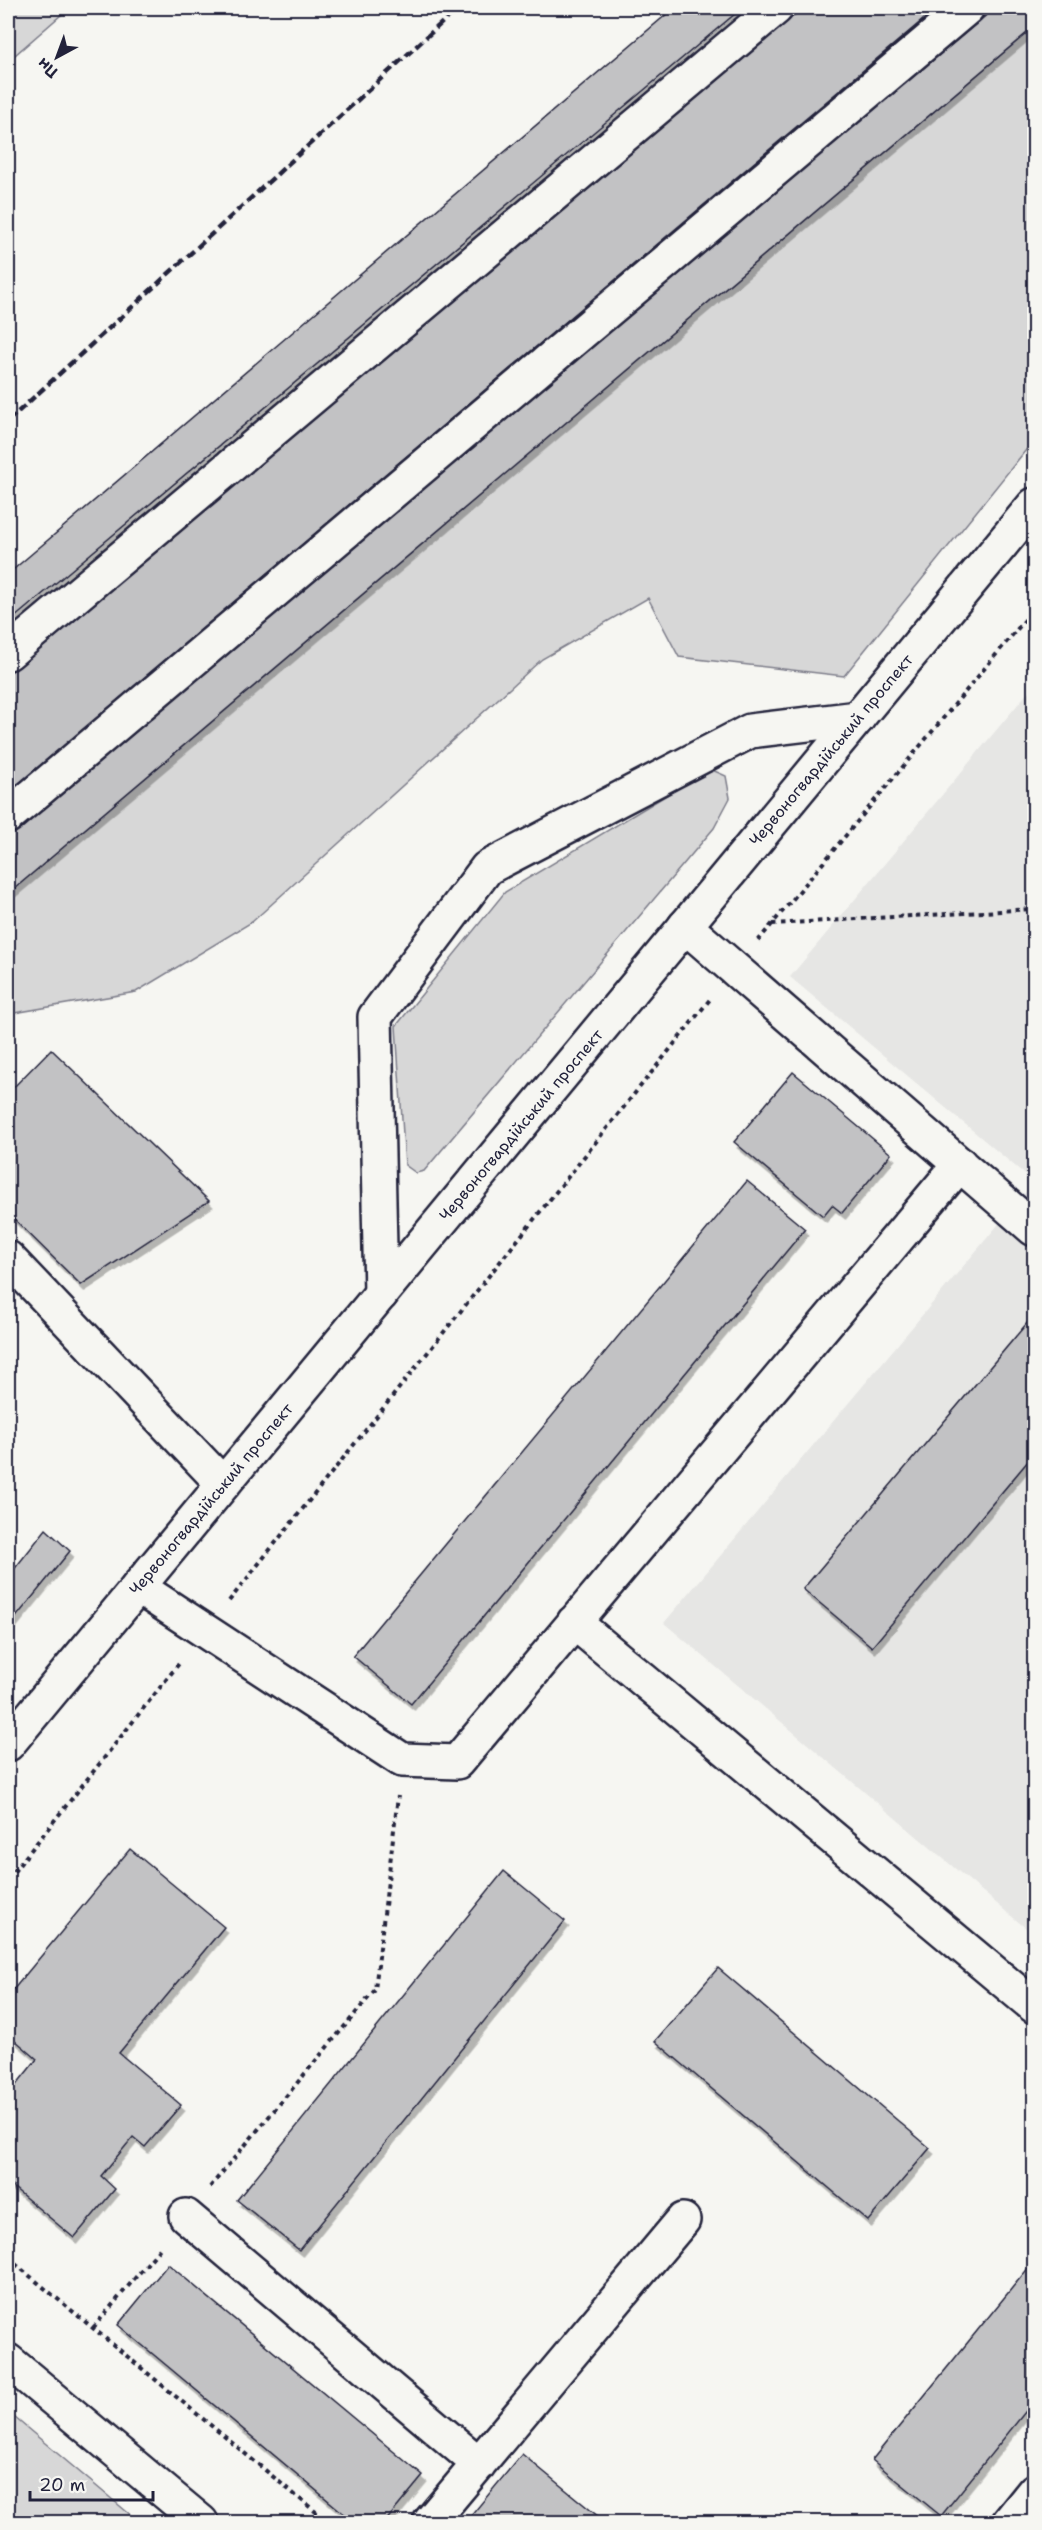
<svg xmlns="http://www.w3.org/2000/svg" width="1042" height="2530" viewBox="0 0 1042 2530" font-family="'Shantell Sans',sans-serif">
	<defs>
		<filter id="shadow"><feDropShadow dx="3.5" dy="6" stdDeviation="0" flood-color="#0004"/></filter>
	</defs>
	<rect width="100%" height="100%" fill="#f6f6f2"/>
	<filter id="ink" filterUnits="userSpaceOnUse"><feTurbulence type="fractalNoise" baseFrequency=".0167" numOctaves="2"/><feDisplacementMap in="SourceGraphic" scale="12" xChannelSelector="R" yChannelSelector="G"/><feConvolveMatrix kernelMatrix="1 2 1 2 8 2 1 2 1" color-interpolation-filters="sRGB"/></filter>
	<g filter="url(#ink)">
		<!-- built -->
		<path fill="#e6e6e4" d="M1034,685V1935L664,1623L1034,1182L790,977Z"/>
		<!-- green -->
		<path fill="#d7d7d7" stroke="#7c7c89" stroke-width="1.5" d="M8,8H69L8,61Z
			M1034,27V440L844,676L679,657L648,598L542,659L252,922L136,992L8,1014V894Z
			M710,769L726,776L730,798L714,828L424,1171L416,1173L405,1165L396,1026L505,892Z
			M8,2412L139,2522H8Z"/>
		<!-- building -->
		<path fill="#c2c2c4" stroke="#22223b" stroke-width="1.5" filter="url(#shadow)" d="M674,8H742L8,623V574Z
			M803,8H937L8,793V674Z
			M995,8H1034V27L8,894V834Z
			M51,1049L209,1201L81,1285L8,1213V1093Z
			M793,1072L891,1154L842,1213L832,1205L823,1216L734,1142Z
			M747,1181L805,1229L411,1704L353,1656Z
			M1033,1316L1034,1454L872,1647L803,1589Z
			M46,1529L70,1551L8,1627V1577Z
			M130,1849L224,1927L119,2053L181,2105L145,2147L133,2137L101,2176L115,2189L74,2238L8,2183V2095L37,2059L8,2034V1996Z
			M504,1871L565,1921L299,2250L237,2200Z
			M718,1968L930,2148L868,2221L655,2041Z
			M1034,2261V2401L941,2516L872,2460Z
			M168,2264L423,2476L385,2522H354L118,2325Z
			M522,2454L605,2522H477L470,2517Z"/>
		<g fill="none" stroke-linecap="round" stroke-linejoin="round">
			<!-- minor casing -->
			<g stroke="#22223b" stroke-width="38">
				<path id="minor" d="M8,653L776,8
					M8,816L967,8
					M685,926L1034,1229
					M8,1258L223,1484
					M381,1294L375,1017L487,868L750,731L858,718
					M138,1587L402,1760L457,1762L960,1164
					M574,1622L1034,2006
					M186,2216L479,2464
					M430,2522L683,2220
					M1009,2522L1034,2491"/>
			</g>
			<!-- major casing -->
			<g stroke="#22223b" stroke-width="38">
				<path id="major" d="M8,1744L1034,505
					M8,2361L201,2522"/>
			</g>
			<!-- path -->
			<path stroke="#22223b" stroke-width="4" stroke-dasharray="4.5 4.5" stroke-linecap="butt" d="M772,924L1034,909
				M758,941L1034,609
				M229,1601L711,998
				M8,1879L181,1661
				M210,2187L375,1990L398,1796
				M8,2258L328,2522
				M93,2328L162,2246"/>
			<!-- minor -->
			<use href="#minor" stroke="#f6f6f2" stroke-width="33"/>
			<!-- major -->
			<use href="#major" stroke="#f6f6f2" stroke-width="33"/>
			<!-- rail -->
			<path stroke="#22223b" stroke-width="4.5" stroke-dasharray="9 4.5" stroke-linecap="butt" d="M8,421L458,8"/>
		</g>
	</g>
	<g text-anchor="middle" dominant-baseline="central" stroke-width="4.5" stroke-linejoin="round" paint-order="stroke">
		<!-- street labels -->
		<g font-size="16" fill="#22223b" stroke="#f6f6f2">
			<text transform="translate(831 750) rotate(-50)">Червоногвардійський проспект</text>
			<text transform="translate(521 1125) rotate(-50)">Червоногвардійський проспект</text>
			<text transform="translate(211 1499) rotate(-50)">Червоногвардійський проспект</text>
		</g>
	</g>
	<!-- margin -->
	<rect width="1042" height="2530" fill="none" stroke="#f6f6f2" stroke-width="30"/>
	<rect x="15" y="15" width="1012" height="2500" fill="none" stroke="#22223b" stroke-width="2" filter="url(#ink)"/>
	<!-- north arrow -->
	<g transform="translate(57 57) rotate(221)" stroke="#f6f6f2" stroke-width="4.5" paint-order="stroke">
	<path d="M0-4.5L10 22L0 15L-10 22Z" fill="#22223b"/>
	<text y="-9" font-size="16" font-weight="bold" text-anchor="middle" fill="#22223b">Пн</text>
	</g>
	<!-- scale -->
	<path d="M30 2491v9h123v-9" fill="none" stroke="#22223b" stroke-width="3"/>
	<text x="39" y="2491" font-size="18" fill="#22223b" stroke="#f6f6f2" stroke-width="4.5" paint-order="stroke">20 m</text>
</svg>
